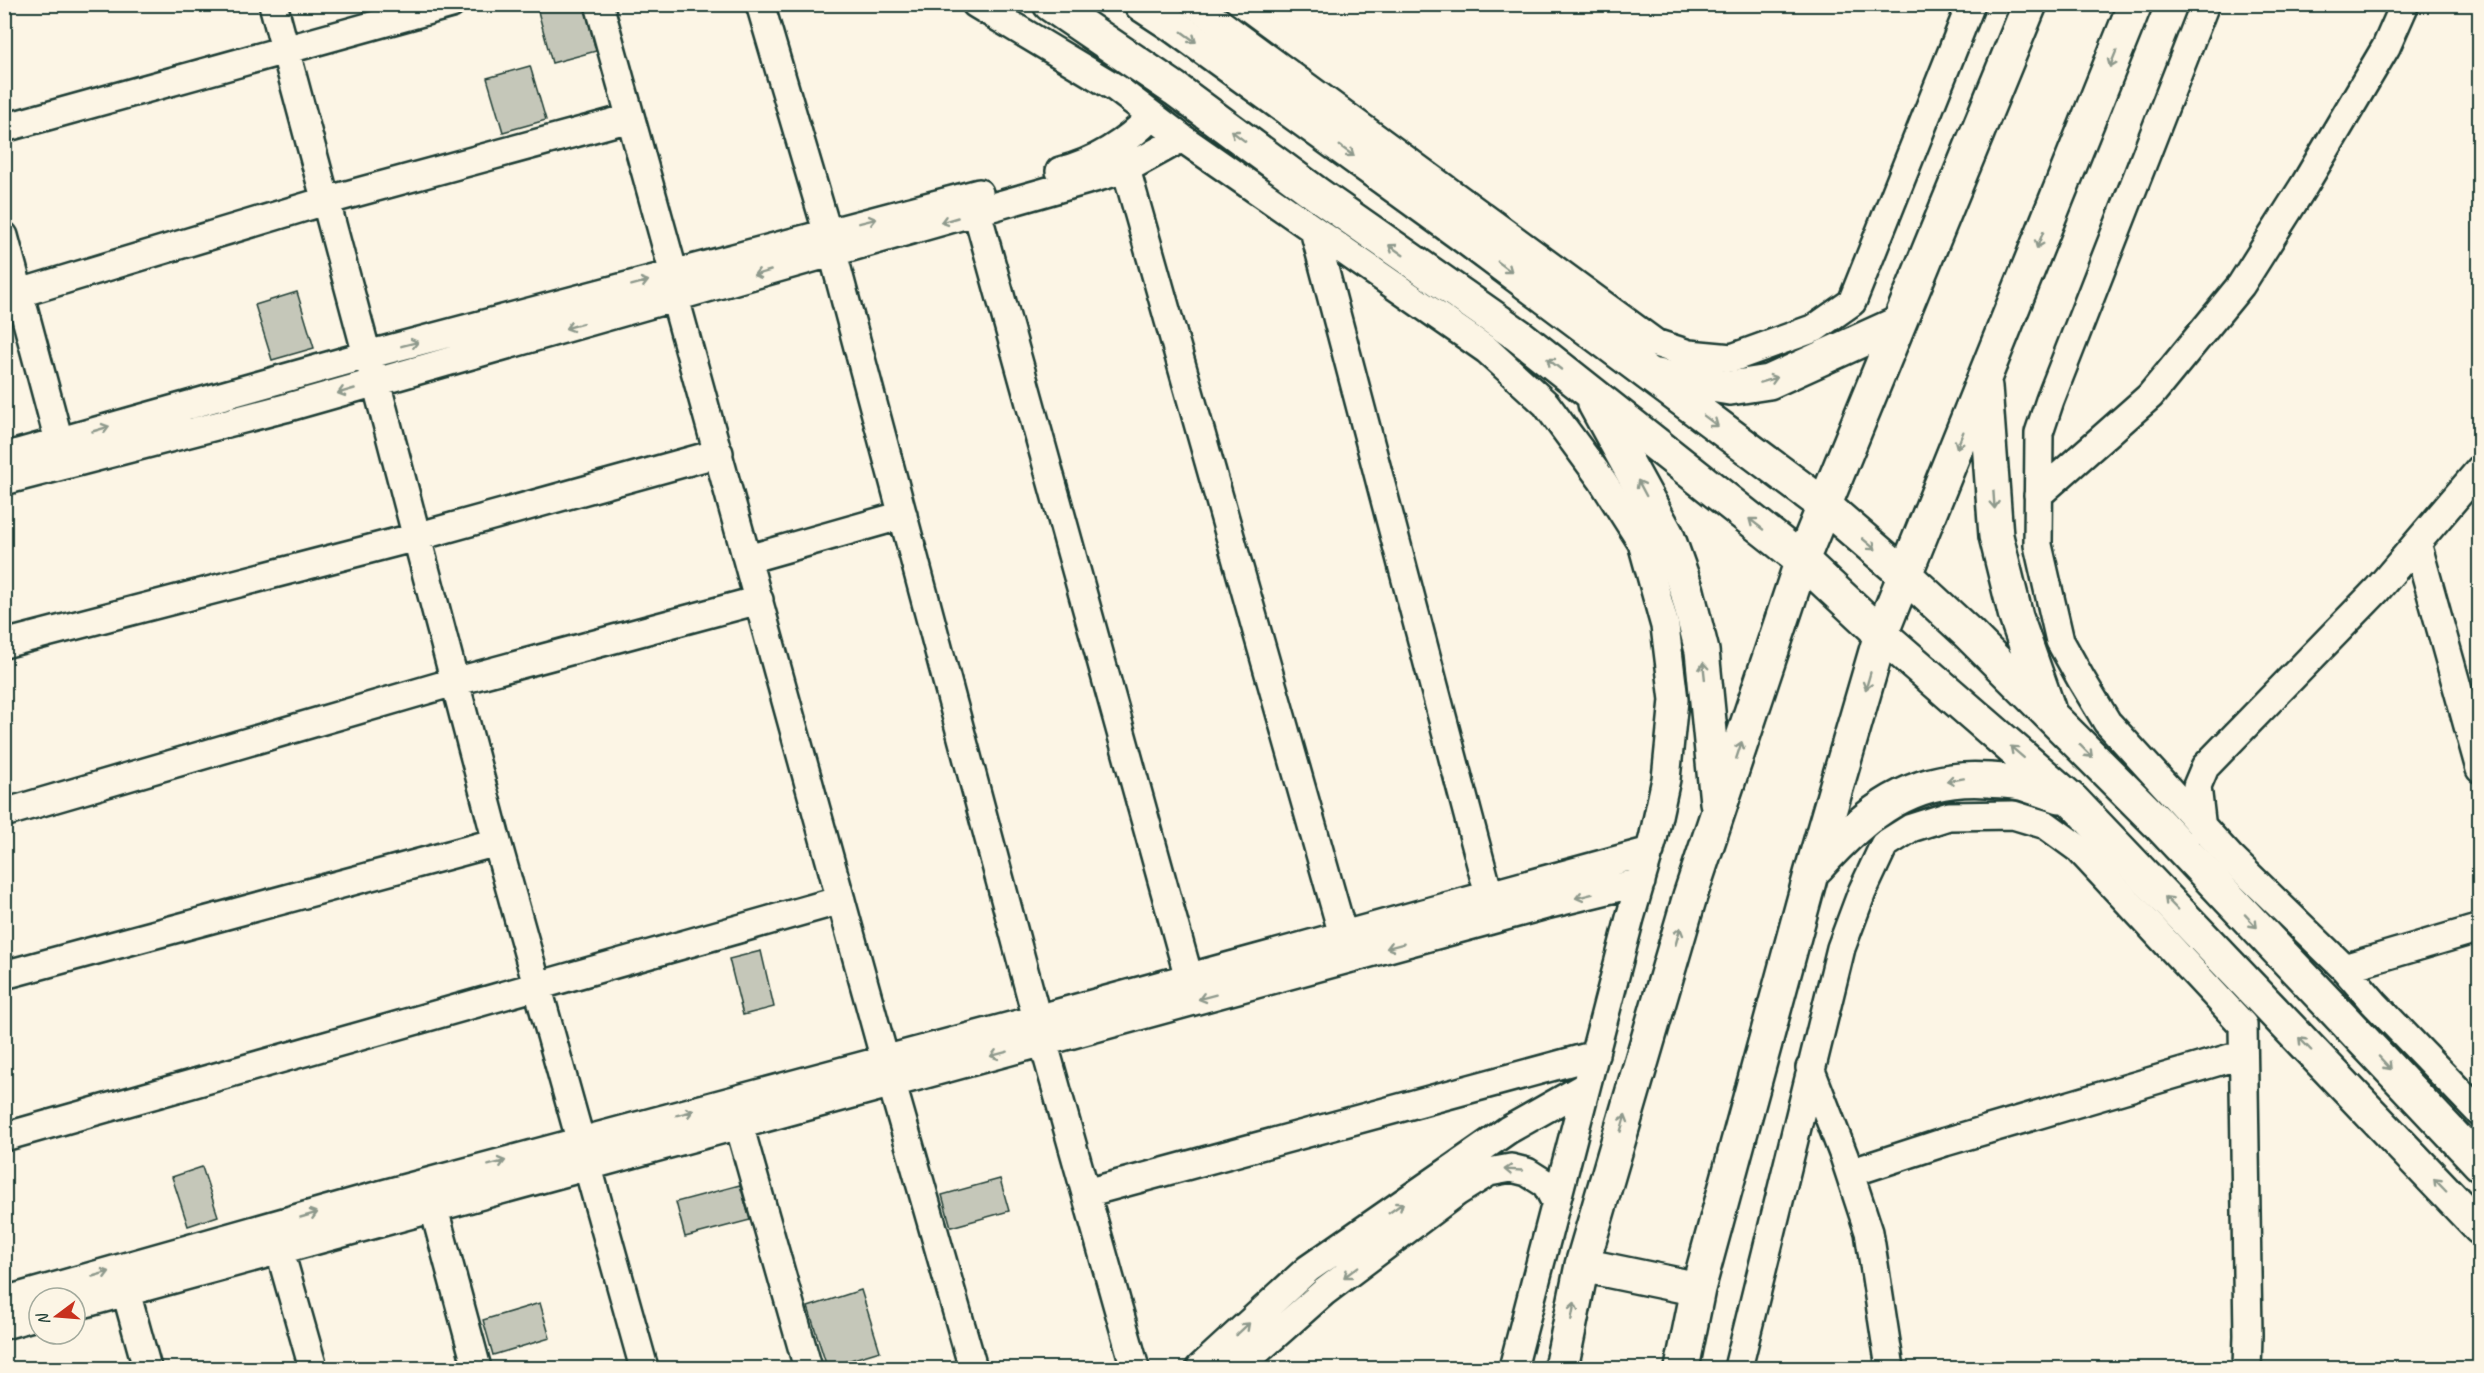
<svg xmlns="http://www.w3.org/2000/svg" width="2484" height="1373" viewBox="0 0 2484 1373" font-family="Caveat,sans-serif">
	<rect width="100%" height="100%" fill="#fcf5e5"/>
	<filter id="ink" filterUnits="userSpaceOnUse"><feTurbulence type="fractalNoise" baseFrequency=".0167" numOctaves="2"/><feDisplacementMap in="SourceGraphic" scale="12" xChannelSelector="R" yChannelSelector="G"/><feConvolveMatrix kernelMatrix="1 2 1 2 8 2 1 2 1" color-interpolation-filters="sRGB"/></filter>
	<g filter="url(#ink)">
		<!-- building -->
		<path fill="#c5c7b9" stroke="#1f3d34" stroke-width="1.5" d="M536,4H584L596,51L552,63Z
			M530,66L546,120L503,132L487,78Z
			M297,292L314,348L272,360L255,305Z
			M761,951L774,1007L743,1015L729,959Z
			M202,1167L218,1216L188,1226L172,1177Z
			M1000,1179L1009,1211L951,1227L942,1195Z
			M740,1185L750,1220L685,1237L676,1202Z
			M861,1290L880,1351L827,1367L808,1307Z
			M540,1303L550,1338L493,1355L483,1320Z"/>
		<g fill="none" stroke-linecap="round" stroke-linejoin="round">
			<!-- minor casing -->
			<g stroke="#1f3d34" stroke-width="32">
				<path id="minor" d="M273,4L367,355L376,382L497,842L644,1368
					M599,4L674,274
					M760,4L827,231L1037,1019
					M976,4L1116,88L1182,138L1487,350L1546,404L1602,480L1642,543L1665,626L1674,700L1666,779L1653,839L1630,918L1513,1368
					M1194,4L1655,343L1689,354L1732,358L1815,328L1852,302L1971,4
					M2205,4L2050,400L2039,433L2038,545L2060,641L2081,679L2107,722L2231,858L2344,968L2374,1003L2480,1113
					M4,128L451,4
					M1126,169L1343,935
					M1060,171C1096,162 1127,142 1152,116
					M977,212L1189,978
					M1314,230L1489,895
					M4,236L59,441
					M20,293L325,201L630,118
					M675,298L885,1060L973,1368
					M4,457L367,355L979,193
					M4,481L285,408L1126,169L1182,138
					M2038,495L2150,396L2241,285L2305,184L2386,47L2405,4
					M2417,543L2480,769
					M748,559L903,515
					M4,644L416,537L719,453
					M4,813L454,682L759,600
					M2202,829L2197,786L2205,767L2377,590L2480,469
					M2344,968L2480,928
					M4,975L497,842
					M1043,1041L1135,1368
					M1810,1068L1844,1156L1869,1232L1890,1368
					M739,1125L808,1368
					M4,1137L841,900
					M1850,1173L1945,1142L2230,1058
					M1086,1193L1595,1055
					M434,1209L477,1368
					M275,1234L313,1368
					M126,1292L147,1368
					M4,1301L376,1196L1037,1019L1650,851
					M75,1306L1546,905L1641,882
					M4,1325L39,1315
					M1200,1368L1308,1269L1508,1130L1586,1086
					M1238,1368L1324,1292L1457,1192L1489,1172L1511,1168L1527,1172L1546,1184L1556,1203
					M1738,1368L1841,948L1862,892L1884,845L1911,828L1949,816L2013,815L2046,825L2079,849L2243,1025L2248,1335L2247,1368"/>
			</g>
			<!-- major casing -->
			<g stroke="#1f3d34" stroke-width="38">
				<path id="major" d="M1050,4L1175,89L1317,194L1518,335L1802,560L1881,634L2073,801L2480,1228
					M1141,4L1170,23L1464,236L1825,506L1905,575L1968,633L2157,822L2480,1164
					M1657,376L1730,388L1769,382L1899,323
					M1985,387L1996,536L2016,617L2048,708
					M1595,404L1667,535L1687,591L1702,651L1717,802
					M1817,867C1865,813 1913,774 1989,780C1999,781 2011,781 2021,783C2034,787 2047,792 2060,796
					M1582,1265L1698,1289
					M1561,1368L1582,1265L1690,896L1802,560L2030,4
					M1682,1368L1698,1289L1811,874L1881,634L2135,4"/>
			</g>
			<!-- minor -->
			<use href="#minor" stroke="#fcf5e5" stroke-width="27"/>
			<!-- major -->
			<use href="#major" stroke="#fcf5e5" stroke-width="33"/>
		</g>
		<!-- one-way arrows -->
		<defs><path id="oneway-shaft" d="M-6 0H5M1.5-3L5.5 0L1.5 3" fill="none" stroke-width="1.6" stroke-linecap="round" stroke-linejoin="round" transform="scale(1.5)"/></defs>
		<g stroke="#8e998c">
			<use href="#oneway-shaft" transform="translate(1189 37) rotate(36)"/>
			<use href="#oneway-shaft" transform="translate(2113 59) rotate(112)"/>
			<use href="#oneway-shaft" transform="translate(1238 136) rotate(-143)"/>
			<use href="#oneway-shaft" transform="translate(1347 151) rotate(36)"/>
			<use href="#oneway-shaft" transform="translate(949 220) rotate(164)"/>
			<use href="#oneway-shaft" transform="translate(868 221) rotate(-14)"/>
			<use href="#oneway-shaft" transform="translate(2040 240) rotate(112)"/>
			<use href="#oneway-shaft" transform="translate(1396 250) rotate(-145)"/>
			<use href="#oneway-shaft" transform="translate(1505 267) rotate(37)"/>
			<use href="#oneway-shaft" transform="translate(762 273) rotate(164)"/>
			<use href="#oneway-shaft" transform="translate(640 283) rotate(-15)"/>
			<use href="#oneway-shaft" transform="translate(574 326) rotate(164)"/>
			<use href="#oneway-shaft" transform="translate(410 344) rotate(-14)"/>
			<use href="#oneway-shaft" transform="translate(1554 364) rotate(-142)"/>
			<use href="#oneway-shaft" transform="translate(1769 380) rotate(-17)"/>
			<use href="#oneway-shaft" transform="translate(346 391) rotate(164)"/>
			<use href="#oneway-shaft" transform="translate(1711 421) rotate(37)"/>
			<use href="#oneway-shaft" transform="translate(101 429) rotate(-16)"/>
			<use href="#oneway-shaft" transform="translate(1960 440) rotate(112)"/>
			<use href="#oneway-shaft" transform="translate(1642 488) rotate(-118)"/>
			<use href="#oneway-shaft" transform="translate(1994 500) rotate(86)"/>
			<use href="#oneway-shaft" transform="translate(1756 524) rotate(-142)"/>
			<use href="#oneway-shaft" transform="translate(1869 544) rotate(40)"/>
			<use href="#oneway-shaft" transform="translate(1704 671) rotate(-96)"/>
			<use href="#oneway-shaft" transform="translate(1868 681) rotate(106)"/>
			<use href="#oneway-shaft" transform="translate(1739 750) rotate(-72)"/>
			<use href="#oneway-shaft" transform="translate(2086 751) rotate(45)"/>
			<use href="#oneway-shaft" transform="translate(2017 752) rotate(-139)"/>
			<use href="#oneway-shaft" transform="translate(1955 780) rotate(170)"/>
			<use href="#oneway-shaft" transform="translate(1584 896) rotate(166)"/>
			<use href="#oneway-shaft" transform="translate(2171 903) rotate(-134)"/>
			<use href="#oneway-shaft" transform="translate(2251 921) rotate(47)"/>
			<use href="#oneway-shaft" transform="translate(1678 936) rotate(-74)"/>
			<use href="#oneway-shaft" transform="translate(1395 946) rotate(165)"/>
			<use href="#oneway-shaft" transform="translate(1207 997) rotate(165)"/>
			<use href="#oneway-shaft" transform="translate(2305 1044) rotate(-134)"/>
			<use href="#oneway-shaft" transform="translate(999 1054) rotate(165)"/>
			<use href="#oneway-shaft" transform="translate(2385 1063) rotate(47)"/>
			<use href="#oneway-shaft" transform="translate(685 1113) rotate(-15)"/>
			<use href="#oneway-shaft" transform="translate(1623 1123) rotate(-74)"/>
			<use href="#oneway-shaft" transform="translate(497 1163) rotate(-15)"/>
			<use href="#oneway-shaft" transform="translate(1513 1170) rotate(-177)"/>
			<use href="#oneway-shaft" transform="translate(2440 1185) rotate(-134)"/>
			<use href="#oneway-shaft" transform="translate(1396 1208) rotate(-35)"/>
			<use href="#oneway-shaft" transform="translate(309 1215) rotate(-16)"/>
			<use href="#oneway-shaft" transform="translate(1351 1272) rotate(143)"/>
			<use href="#oneway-shaft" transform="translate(101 1274) rotate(-16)"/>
			<use href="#oneway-shaft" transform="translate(1573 1311) rotate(-79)"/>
			<use href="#oneway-shaft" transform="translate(1243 1329) rotate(-43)"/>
		</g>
	</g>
	<!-- margin -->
	<rect width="2484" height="1373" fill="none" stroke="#fcf5e5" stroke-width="24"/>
	<rect x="12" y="12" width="2460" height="1349" fill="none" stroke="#1f3d34" stroke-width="2" filter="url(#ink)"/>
	<!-- north arrow -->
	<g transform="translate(57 1316) rotate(254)"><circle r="28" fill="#fcf5e5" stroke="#a4ab9e" stroke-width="1.5"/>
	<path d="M0-4.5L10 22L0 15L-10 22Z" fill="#c8321e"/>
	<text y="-9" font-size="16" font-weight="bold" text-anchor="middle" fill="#1f3d34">N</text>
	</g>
</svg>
